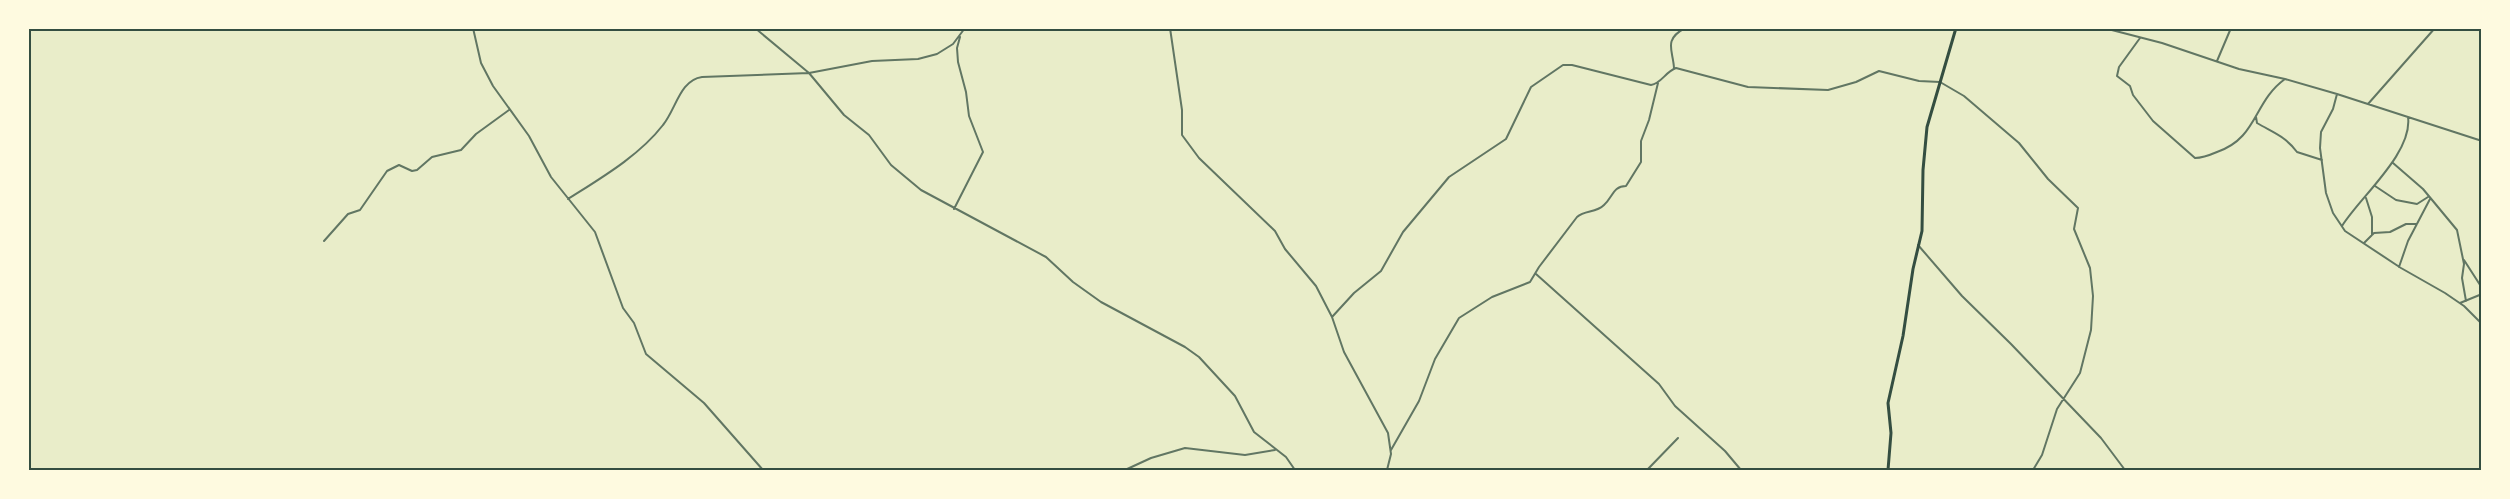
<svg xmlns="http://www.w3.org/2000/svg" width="2510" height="499" viewBox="0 0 2510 499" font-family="'Crimson Pro',serif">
	<rect width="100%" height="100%" fill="#e9edc9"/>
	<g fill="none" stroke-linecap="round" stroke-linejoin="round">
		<!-- minor -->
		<path stroke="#617663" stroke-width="2" d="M473,28L481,63L493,86L529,136L551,177L595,232L623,308L634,323L646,354L704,403L763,470
			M755,28L809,73L844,115L869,135L891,165L921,190L1046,257L1073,282L1101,302L1185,347L1199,357L1235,396L1254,432L1286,457L1295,470
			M1170,28L1182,110V135L1199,158L1275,231L1285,249L1316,286L1332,317L1344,352L1388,433L1391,454L1387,470
			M2104,28L2162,43L2239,69L2285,79L2337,94L2482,141
			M2140,38L2119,67L2117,76L2130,86L2133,95L2153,121L2195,158C2203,158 2210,155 2217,152C2258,138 2253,102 2285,79
			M2217,61L2231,28
			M1674,68C1673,50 1663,40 1685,28
			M2337,94L2333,109L2321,132L2320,148L2326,193L2333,213L2345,231L2401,268L2445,293L2464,306L2482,324
			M2368,104L2435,28
			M2256,117L2257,123C2274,133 2285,136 2297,152L2322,160
			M2393,163L2423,189L2457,230L2464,264L2462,278L2466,301
			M2375,186L2396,200L2417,204L2428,197
			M2366,198L2372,217V235
			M568,199C601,178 639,156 663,125C676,109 680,80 702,77L809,73L872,61L918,59L937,54L953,44L965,28
			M954,209L983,152L969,116L966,92L958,62L957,48L960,37
			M2342,226C2360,197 2413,153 2408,117
			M324,241L348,214L360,210L387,171L399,165L412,171L417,170L432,157L461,150L476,134L509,110
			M2364,243L2374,233L2390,232L2406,224H2417
			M1918,245L1962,296L2011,344L2101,438L2125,470
			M2464,260L2482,288
			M2399,267L2408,241L2430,199
			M1536,274L1659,384L1675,406L1725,451L1741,470
			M2460,303L2482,294
			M1332,317L1354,293L1381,271L1403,232L1449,177L1506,139L1531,87L1563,65H1572L1651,85C1662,83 1665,72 1676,68L1748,87L1828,90L1856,82L1879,71L1919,81L1940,82L1964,96L2019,143L2048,179L2078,208L2074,229L2090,268L2093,296L2091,330L2080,373L2057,409L2042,455L2033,470
			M1391,450L1419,401L1435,359L1459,318L1492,297L1530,282L1539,267L1577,217C1585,210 1596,213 1604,205C1613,197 1613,186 1626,186L1641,162V141L1649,120L1658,83
			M1125,470L1151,458L1185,448L1245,455L1275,450
			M1647,470L1678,438"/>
		<!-- secondary -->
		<path stroke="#344e41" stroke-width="3" d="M1888,470L1891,433L1888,403L1903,336L1913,269L1922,231L1923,170L1927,127L1956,28"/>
	</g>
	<!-- border -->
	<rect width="2510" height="499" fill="none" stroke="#fefae0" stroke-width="60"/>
	<rect x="30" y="30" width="2450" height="439" fill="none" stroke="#344e41" stroke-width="2"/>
</svg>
